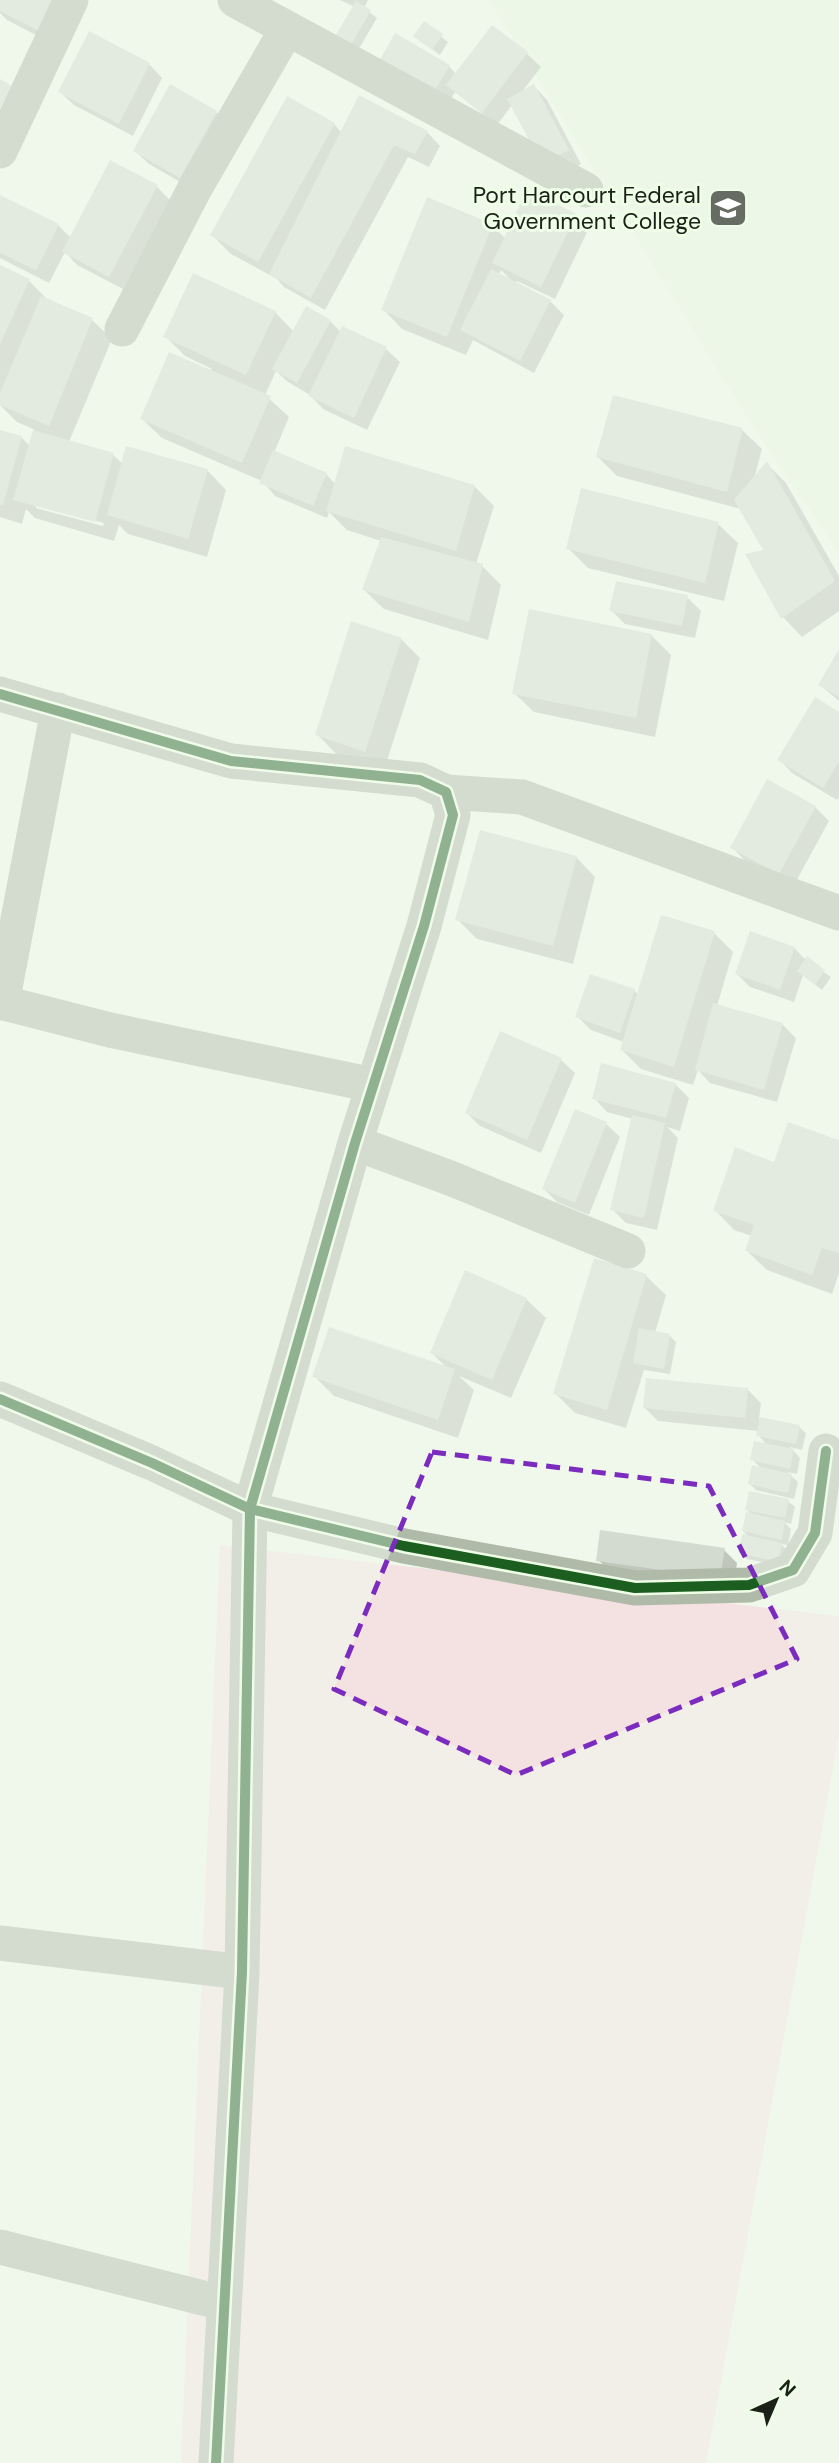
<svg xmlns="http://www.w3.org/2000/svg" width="839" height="2463" viewBox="0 0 839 2463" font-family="'DM Sans',sans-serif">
	<rect width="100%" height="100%" fill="#f0f8ec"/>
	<!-- built -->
	<path fill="#e9f7e0" d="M489,0H839V553L746,416Z"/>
	<!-- green -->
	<path fill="#f4e2e2" d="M220,1545L839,1616V1735L706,2463H181Z"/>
	<!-- shadow -->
	<path fill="#0003" fill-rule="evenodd" d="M0,0H75L53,44L7,20L0,13Z
		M340,0H368L364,8L377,18L357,52L343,44L355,7Z
		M425,24L448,42L440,55L422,42Z
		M492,27L527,54L541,67L521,93L534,86L547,100L581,164L557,177L512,105L497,125L455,92L446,107L394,76L449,66L456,74Z
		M149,64L162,78L133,136L74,105L60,92Z
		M216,112L230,125L194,190L149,164L135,151Z
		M334,124L342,133L427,132L440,146L429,167L408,157L325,310L284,287L277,279L231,254L212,235Z
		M156,186L170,200L123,289L77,265L65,252L49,283L0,258V197L58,225L71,238Z
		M576,215L589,228L555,299L517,281L515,284L550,301L564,315L534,373L473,340L466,355L402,329L383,309L492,225L506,239ZM501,270L513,282L499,275Z
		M0,267L29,281L48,300L92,320L112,339L69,442L113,455L123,464L207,470L226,490L207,557L128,534L119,525L114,541L35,518L26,509L22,524L0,517V431L21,437L30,446L35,430L17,422L0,405ZM36,504L104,523L103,526L36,508Z
		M275,312L294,332L330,321L341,332L386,349L400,362L367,430L323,409L310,395L288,382L276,371L265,395L289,417L274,453L326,474L335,484L474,486L494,506L476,564L482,566L501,585L488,640L384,609L364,590L381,541L347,530L329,512L327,518L275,496L262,481L162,438L142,419L212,369L185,356L166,337Z
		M742,430L762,449L754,479L767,464L786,483L839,576V611L802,637L783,617L766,551L741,509L617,476L598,457Z
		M718,524L738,543L724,601L588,568L568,548Z
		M687,597L701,611L695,638L625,624L611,610Z
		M651,635L671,655L655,737L534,712L514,693Z
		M401,639L420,658L384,770L336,754L317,734Z
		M839,652V701L820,685Z
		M839,714V797L837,800L792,773L779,759Z
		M815,807L829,821L793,887L745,861L732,847Z
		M576,857L595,877L573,964L477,939L457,919Z
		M714,933L733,952L717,1006L782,1024L796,1038L777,1102L710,1083L698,1070L693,1085L641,1069L622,1050L624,1042L591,1030L577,1016L634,990L638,995Z
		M794,948L806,960L831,977L822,990L803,975L794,1002L750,987L737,974Z
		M561,1060L575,1073L541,1153L480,1126L467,1113Z
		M675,1084L689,1098L680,1131L667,1127L678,1138L657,1230L626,1223L612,1209L633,1119L607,1112L594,1098Z
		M576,1111L606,1124L620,1137L589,1215L557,1202L544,1189Z
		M839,1141V1273L832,1294L767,1270L747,1251L752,1236L734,1230L715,1210L775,1164Z
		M646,1276L666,1295L655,1333L670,1336L676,1342L670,1374L644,1370L626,1428L575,1413L555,1393Z
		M526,1299L546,1318L511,1398L459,1376L474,1390L458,1438L334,1396L314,1376L448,1369L432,1353Z
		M747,1389L761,1403L759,1419L799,1427L806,1433L802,1450L790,1447L800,1458L797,1474L787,1472L798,1482L794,1499L756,1490L750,1484L762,1469L752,1459L768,1446L758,1435V1431L658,1421L645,1408Z
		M788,1501L795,1507L791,1524L784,1522L791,1529L788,1545L781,1544L788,1551L785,1567L747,1559L740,1553L750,1538L743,1531L753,1516L746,1509Z
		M724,1550L737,1563L733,1591L612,1573L598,1560Z"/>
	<!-- building -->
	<path fill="#d3dad0" d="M0,0H55L39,31L0,11Z
		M356,1L371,10L350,47L334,38Z
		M424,21L443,34L432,50L413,36Z
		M492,25L528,52L482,113L446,85Z
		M89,31L150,63L119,124L58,92Z
		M395,33L450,65L432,95L378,63Z
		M0,79L12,86L0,108Z
		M170,84L217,111L180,178L133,151Z
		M534,84L569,150L542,164L507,99Z
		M359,95L428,131L415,154L394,145L311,298L269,274Z
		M287,96L335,123L258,262L210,235Z
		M110,160L158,185L109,277L62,252Z
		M527,190L577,214L541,287L492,263Z
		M0,195L59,224L36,270L0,253Z
		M427,197L493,224L447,337L381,310Z
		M0,265L30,279L0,344Z
		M491,269L551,300L520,361L460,330Z
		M193,273L276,311L246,375L163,337Z
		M41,296L93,318L49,426L0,405V393Z
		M306,306L331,320L297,383L272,369Z
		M342,326L387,347L354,418L308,396Z
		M169,352L271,396L242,463L140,419Z
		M613,395L743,428L727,492L596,457Z
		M0,430L22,436L3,505H0Z
		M33,430L114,453L95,522L13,500Z
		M126,446L208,469L188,539L107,515Z
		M345,446L475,485L456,551L326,511Z
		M273,450L327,473L313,506L259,483Z
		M767,461L835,581L781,619L745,554L763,550L734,500Z
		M581,488L719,522L705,583L566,549Z
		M381,537L483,564L469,622L362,590Z
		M616,581L688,595L682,626L609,611Z
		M529,609L652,634L636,718L512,694Z
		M351,621L402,638L365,752L315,735Z
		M839,649V697L818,685Z
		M815,697L839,712V762L823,788L777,760Z
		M767,779L816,806L779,874L730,848Z
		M480,830L577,856L553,946L455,920Z
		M661,915L715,931L674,1067L620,1050Z
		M750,931L795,947L780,990L735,974Z
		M807,956L825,970L815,985L797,971Z
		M590,974L635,989L620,1033L575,1017Z
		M713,1003L783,1023L764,1090L695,1070Z
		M500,1031L562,1058L527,1140L465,1113Z
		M601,1063L676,1083L666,1118L592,1099Z
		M575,1109L607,1122L575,1203L542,1189Z
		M632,1115L665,1123L644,1218L610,1210Z
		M788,1122L839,1140V1253L822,1248L812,1275L745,1251L754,1225L713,1211L735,1147L774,1162Z
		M594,1258L647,1274L607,1410L553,1394Z
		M465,1270L527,1298L492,1380L430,1353Z
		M329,1327L455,1369L438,1420L312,1377Z
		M639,1328L670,1334L664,1369L633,1363Z
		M646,1378L748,1388L745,1418L643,1408Z
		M760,1417L800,1425L796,1444L756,1436Z
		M754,1441L794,1449L790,1469L750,1460Z
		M752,1465L792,1474L788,1493L748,1484Z
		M749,1491L789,1499L785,1518L745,1510Z
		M746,1512L785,1521L782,1540L742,1531Z
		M600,1530L725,1548L720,1578L596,1561Z
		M742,1534L782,1543L778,1562L739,1553Z"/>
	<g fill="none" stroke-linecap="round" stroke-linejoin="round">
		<!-- minor -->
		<path stroke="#afbaa9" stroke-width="35" d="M235,0L586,190
			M0,151L71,0
			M122,329L195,188L287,29
			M0,694L231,761L420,780L446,792L453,815L424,926L355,1143L250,1509L242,1972L216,2463
			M446,792L522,797L839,913
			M0,1002L110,1030L373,1085
			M2,1003L58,710
			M355,1143L450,1178L628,1251
			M0,1399L152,1463L250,1509L404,1546L635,1588L749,1585L793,1570L815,1533L826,1451
			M0,1943L242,1972
			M0,2247L223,2303"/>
		<!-- cycleway casing -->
		<g stroke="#effee6" stroke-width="15">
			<path id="cycleway" d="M0,694L231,761L420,780L446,792L453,815L424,926L355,1143L250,1509L242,1972L216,2463
				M0,1399L152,1463L250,1509L404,1546L635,1588L749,1585L793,1570L815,1533L826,1451"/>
		</g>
		<!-- cycleway -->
		<use href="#cycleway" stroke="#1b5e20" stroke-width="10"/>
	</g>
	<!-- marked area -->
	<path d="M0 0H839V2463H0ZM432,1452L709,1486L797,1659L516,1775L334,1689Z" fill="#f0f8ec" fill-opacity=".55" fill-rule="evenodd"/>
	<path fill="none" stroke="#7b2cbf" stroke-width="5" stroke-dasharray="14 9" stroke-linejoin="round" d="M432,1452L709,1486L797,1659L516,1775L334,1689Z"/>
	<!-- icons -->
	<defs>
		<g id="university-square" transform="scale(2.0125)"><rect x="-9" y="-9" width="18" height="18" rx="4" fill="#666c62" stroke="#effee6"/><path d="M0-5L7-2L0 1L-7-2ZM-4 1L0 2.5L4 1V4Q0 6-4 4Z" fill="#fff"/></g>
	</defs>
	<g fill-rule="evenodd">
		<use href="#university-square" x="728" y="208"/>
	</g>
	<g text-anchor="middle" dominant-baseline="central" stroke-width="6" stroke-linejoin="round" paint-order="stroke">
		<!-- poi labels -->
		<g font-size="23" fill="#1b2118" stroke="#effee6" text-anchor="end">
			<text x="701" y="195">Port Harcourt Federal<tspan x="701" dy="26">Government College</tspan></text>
		</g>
	</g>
	<!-- north arrow -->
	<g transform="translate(776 2400) rotate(44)" stroke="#effee6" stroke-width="5" paint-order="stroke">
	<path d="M0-5L12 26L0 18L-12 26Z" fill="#1b2118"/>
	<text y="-10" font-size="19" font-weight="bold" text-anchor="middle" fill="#1b2118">N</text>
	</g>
</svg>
